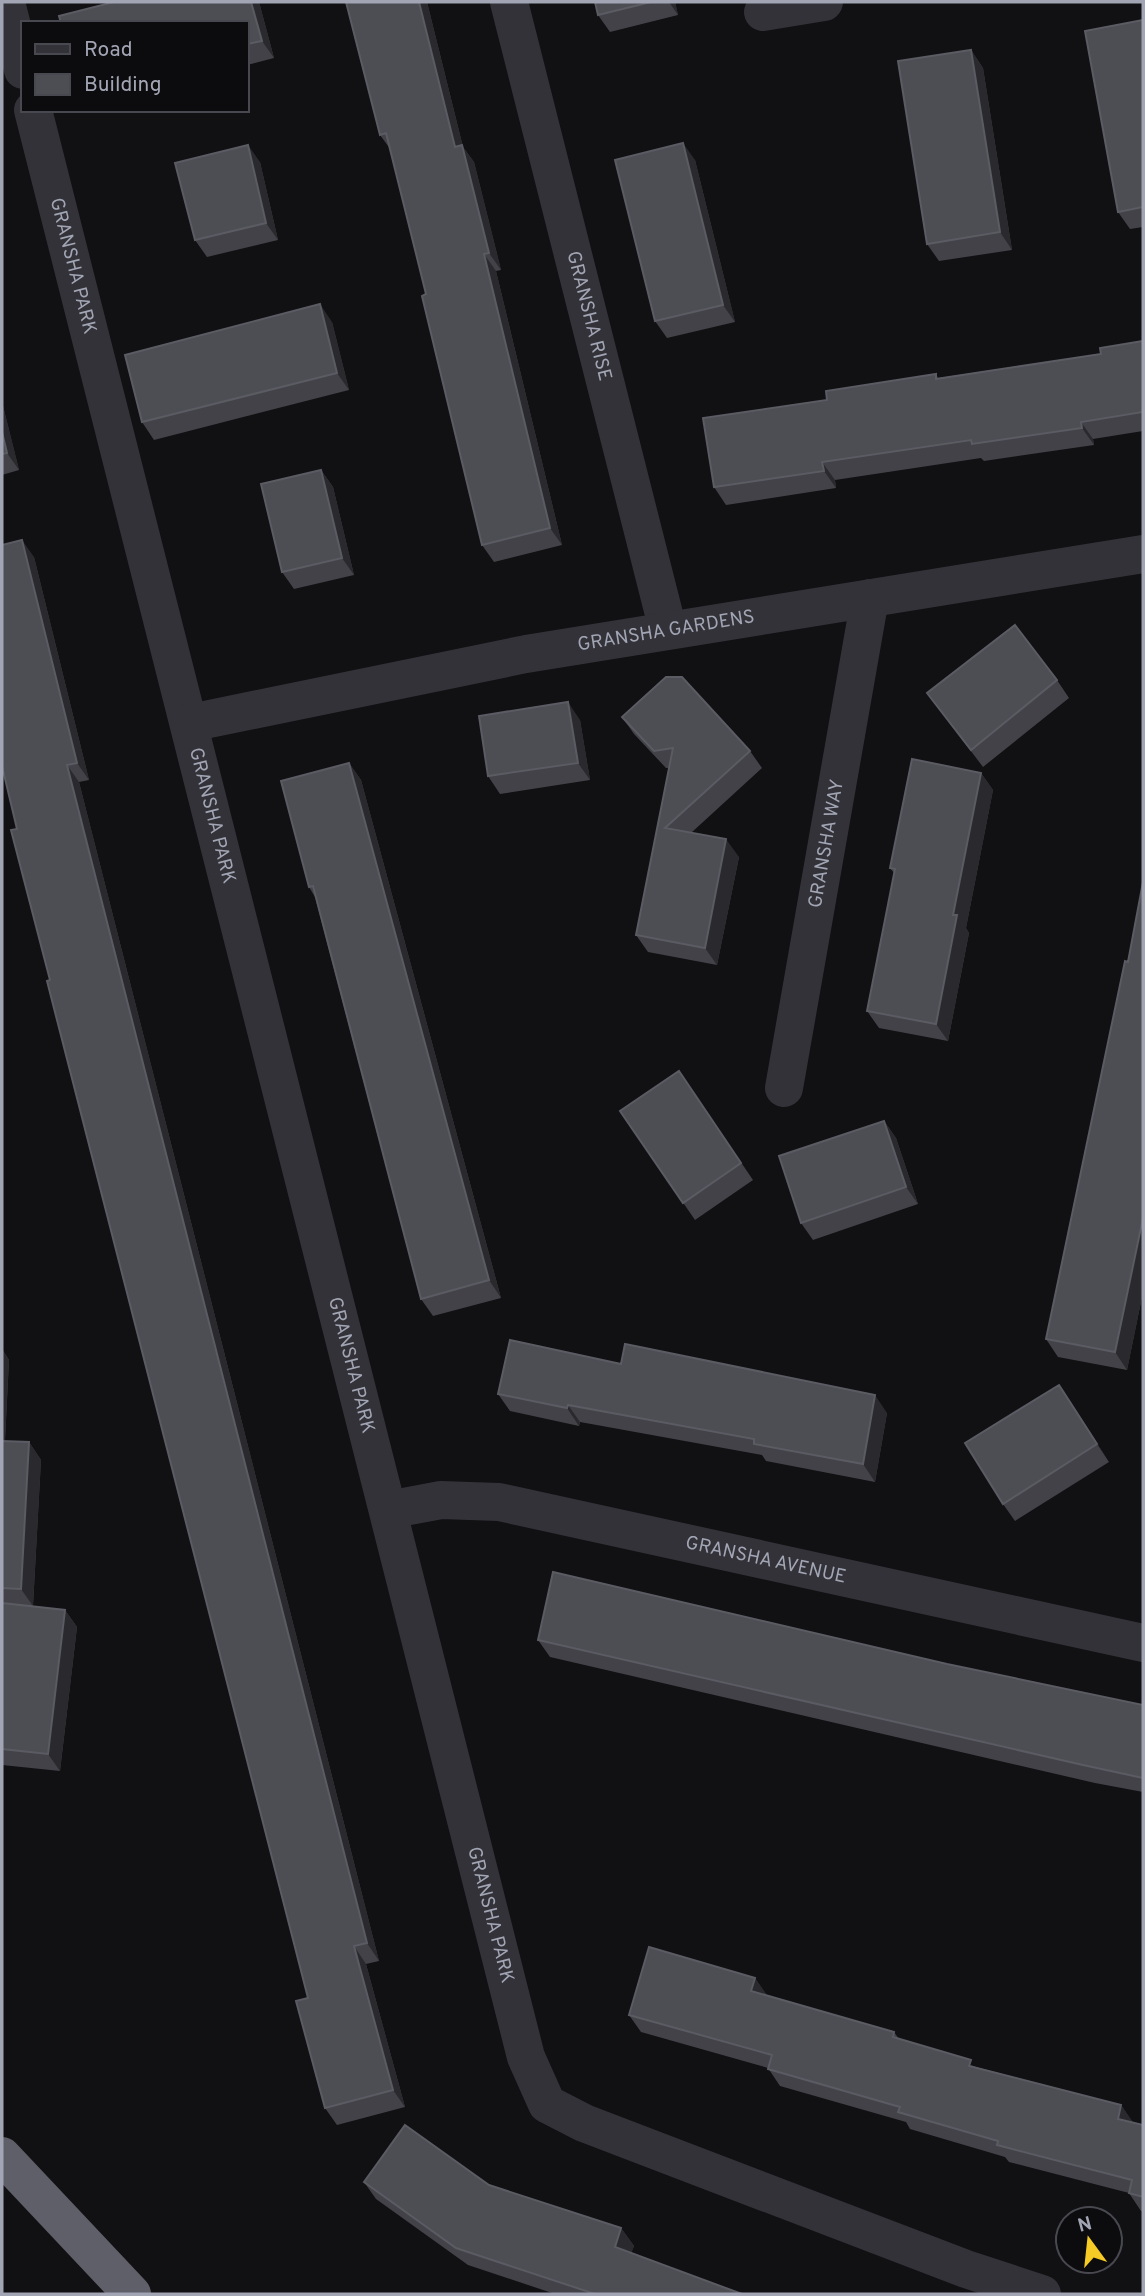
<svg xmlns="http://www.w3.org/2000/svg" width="1145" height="2296" viewBox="0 0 1145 2296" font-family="Overpass,sans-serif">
	<rect width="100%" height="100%" fill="#111113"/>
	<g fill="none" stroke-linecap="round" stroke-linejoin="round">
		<!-- street -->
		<g stroke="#323238" stroke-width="38">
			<path id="s1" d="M509,2L668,630"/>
			<path d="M2,5L8,10L23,70"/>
			<path d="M763,12L824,2"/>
			<path id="s2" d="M33,110L526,2057L547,2104L584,2123L966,2269L1042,2294"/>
			<path id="s3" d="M190,723L526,654L1143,554"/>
			<path id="s4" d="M784,1088L870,598"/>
			<path id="s5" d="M388,1510L441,1500L499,1502L1143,1643"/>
		</g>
		<!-- highway -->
		<path stroke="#5e5f69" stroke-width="38" d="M2,2156L132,2294"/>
	</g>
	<!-- wall -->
	<path fill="#424248" d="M114,2H259L274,58L247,65V23Z
		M346,2H427L463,147L474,162L501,270L496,271L562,545L494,562L482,545L426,294L391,150L380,135Z
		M595,2H675L678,15L610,32L598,15Z
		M1143,20V227L1130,229L1118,212Z
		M971,50L983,68L1012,250L939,261L927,244Z
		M695,160L735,322L667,338L655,321Z
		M260,162L278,240L207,257L195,240Z
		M332,322L349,390L154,440L142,422Z
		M1143,341V431L1093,439L1094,445L984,461L981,458L835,480L836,488L726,505L714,487L827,400L936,374L938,378L1101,354Z
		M2,402L19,470L2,475Z
		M321,470L333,487L354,575L294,589L282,572Z
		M34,557L89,780L79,782L379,1961L366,1964L405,2107L337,2125L325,2108L308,1998L50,980Z
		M1057,680L1069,698L983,767L927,693Z
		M622,717L750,751L762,768L691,833L739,857L717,965L648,952L636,935L669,768H666L634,734Z
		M580,720L590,780L500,794L488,776Z
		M349,763L361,780L501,1298L433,1316L421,1299L315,897L309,887Z
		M981,773L993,790L966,928L969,933L948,1041L879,1028L867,1011L894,873L890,868Z
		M1143,882V1292L1127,1370L1058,1357L1046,1339L1128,962Z
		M679,1071L753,1180L695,1220L620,1111Z
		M884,1121L896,1138L918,1204L813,1240L801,1223Z
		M2,1349L9,1360L5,1441L29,1442L41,1460L33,1606L65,1610L77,1627L60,1771L2,1765Z
		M621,1364L887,1413L875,1482L766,1461L762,1455L580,1422L579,1426L510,1411L498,1394Z
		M1059,1385L1109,1462L1015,1521L1003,1504Z
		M538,1640L947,1664L1143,1705V1792L1095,1783L550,1657Z
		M755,1978L767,1996L894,2032L899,2039L976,2067L1121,2105L1133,2123L1143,2125V2211H1141L1129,2193L1009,2162L1005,2157L910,2129L906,2122L780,2086L768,2068L641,2032L629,2015Z
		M364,2182L489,2185L621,2228L634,2246L631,2253L742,2294H555L468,2265L376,2199Z"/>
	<!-- shaded-wall -->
	<path fill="#2a2a2e" d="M251,2H259L274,58L262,41Z
		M419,2H427L463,147L474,162L501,270L489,253L455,147Z
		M669,2H675L678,15Z
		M971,50L983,68L1012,250L1000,232Z
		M683,143L695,160L735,322L723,305Z
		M248,145L260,162L278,240L266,223Z
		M484,254L496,271L562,545L550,528Z
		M320,304L332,322L349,390L337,373Z
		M2,402L19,470L7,453L2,432Z
		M1081,422L1093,439L1094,445L1082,428Z
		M822,462L835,480L836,488L824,471Z
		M321,470L333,487L354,575L342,558Z
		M22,540L34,557L89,780L77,763Z
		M568,702L580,720L590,780L578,763Z
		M349,763L361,780L501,1298L489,1280Z
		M67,765L79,782L379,1961L367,1943Z
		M981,773L993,790L966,928L969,933L948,1041L936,1024L953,915Z
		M726,839L739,857L717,965L705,948Z
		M884,1121L896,1138L918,1204L906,1187Z
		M1143,1218V1292L1127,1370L1115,1352Z
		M2,1349L9,1360L4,1458L2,1454Z
		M1059,1385L1071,1402L1109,1462L1097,1444Z
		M875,1395L887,1413L875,1482L863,1464Z
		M568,1405L580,1422L579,1426L567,1408Z
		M29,1442L41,1460L33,1606L21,1589Z
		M65,1610L77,1627L60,1771L48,1754Z
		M354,1946L366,1964L405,2107L393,2090Z
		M755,1978L767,1995L763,2009L751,1991Z
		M1121,2105L1133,2122L1130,2136L1118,2119Z
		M621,2228L634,2246L627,2264L615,2247Z"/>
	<!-- building -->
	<path fill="#4d4d54" stroke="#5a5b63" stroke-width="2" d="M114,2H251L262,41L247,44V23H61L59,16Z
		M346,2H419L455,147L462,145L489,253L484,254L550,528L482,545L422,296L426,294L386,133L380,135Z
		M595,2H651L598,15Z
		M1143,20V207L1118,212L1085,31Z
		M971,50L1000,232L927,244L898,61Z
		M683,143L723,305L655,321L615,160Z
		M248,145L266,223L195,240L175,163Z
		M320,304L337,373L142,422L125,355Z
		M1143,341V412L1081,422L1082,428L972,444L971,440L822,462L824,471L714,487L703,418L827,400L826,391L936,374V379L1101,354L1100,348Z
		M2,432L7,453L2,454Z
		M321,470L342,558L282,572L261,484Z
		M22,540L77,763L67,765L367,1943L354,1946L393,2090L325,2108L296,2001L308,1998L47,981L50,980L11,830L17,829L2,766V545Z
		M1015,625L1057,680L971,750L927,693Z
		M666,677H682L750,751L665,828L726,839L705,948L636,935L673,748L654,751L622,717Z
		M568,702L578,763L488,776L479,716Z
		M912,759L981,773L953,915H957L936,1024L867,1011L895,869L890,868Z
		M349,763L489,1280L421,1299L313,886L309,887L281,781Z
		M1143,882V1218L1115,1352L1046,1339L1125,961L1128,962Z
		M679,1071L741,1163L683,1203L620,1111Z
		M884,1121L906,1187L801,1223L779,1156Z
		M510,1340L621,1364L625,1344L875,1395L863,1464L754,1444V1439L568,1405L567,1408L498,1394Z
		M1059,1385L1097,1444L1003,1504L965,1443Z
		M2,1441L29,1442L21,1589L2,1588Z
		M553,1572L947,1664L1143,1705V1778L1083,1765L538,1640Z
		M2,1603L65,1610L48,1754L2,1749Z
		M649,1947L755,1978L751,1991L894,2032L893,2037L971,2060L969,2066L1121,2105L1118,2119L1143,2125V2197L1129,2193L1132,2180L997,2145L998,2141L898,2112L900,2107L768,2069L772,2055L629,2015Z
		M405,2125L489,2185L621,2228L615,2247L742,2294H595L456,2248L364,2182Z"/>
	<g text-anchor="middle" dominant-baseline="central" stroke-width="7" stroke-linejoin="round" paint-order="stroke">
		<!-- street labels -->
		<g font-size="19" fill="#a2a5b4" stroke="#0c0c0e">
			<text stroke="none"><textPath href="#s2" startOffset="161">GRANSHA PARK</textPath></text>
			<text stroke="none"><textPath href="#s1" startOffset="324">GRANSHA RISE</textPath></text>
			<text stroke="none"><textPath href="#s3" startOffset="485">GRANSHA GARDENS</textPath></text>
			<text stroke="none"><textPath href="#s2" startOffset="728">GRANSHA PARK</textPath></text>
			<text stroke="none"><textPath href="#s4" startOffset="248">GRANSHA WAY</textPath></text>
			<text stroke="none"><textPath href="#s2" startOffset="1295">GRANSHA PARK</textPath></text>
			<text stroke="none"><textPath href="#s5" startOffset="385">GRANSHA AVENUE</textPath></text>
			<text stroke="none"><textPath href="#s2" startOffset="1862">GRANSHA PARK</textPath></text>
		</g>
	</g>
	<!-- border -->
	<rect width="1145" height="2296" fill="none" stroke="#a2a5b4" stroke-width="7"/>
	<!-- legend -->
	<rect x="21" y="21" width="228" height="91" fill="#0c0c0e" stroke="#484950" stroke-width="2"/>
	<rect x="35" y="44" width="35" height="10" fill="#323238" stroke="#484950" stroke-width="2"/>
	<text x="84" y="56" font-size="21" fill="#a2a5b4">Road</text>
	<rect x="35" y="74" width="35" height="21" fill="#4d4d54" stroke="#484950" stroke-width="2"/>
	<text x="84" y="91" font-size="21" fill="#a2a5b4">Building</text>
	<!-- north arrow -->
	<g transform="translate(1089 2240) rotate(345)"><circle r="33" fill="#0c0c0e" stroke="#484950" stroke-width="2"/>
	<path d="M0-5L12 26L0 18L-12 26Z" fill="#f7cb25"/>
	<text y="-10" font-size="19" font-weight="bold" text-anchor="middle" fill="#a2a5b4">N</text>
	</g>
</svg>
